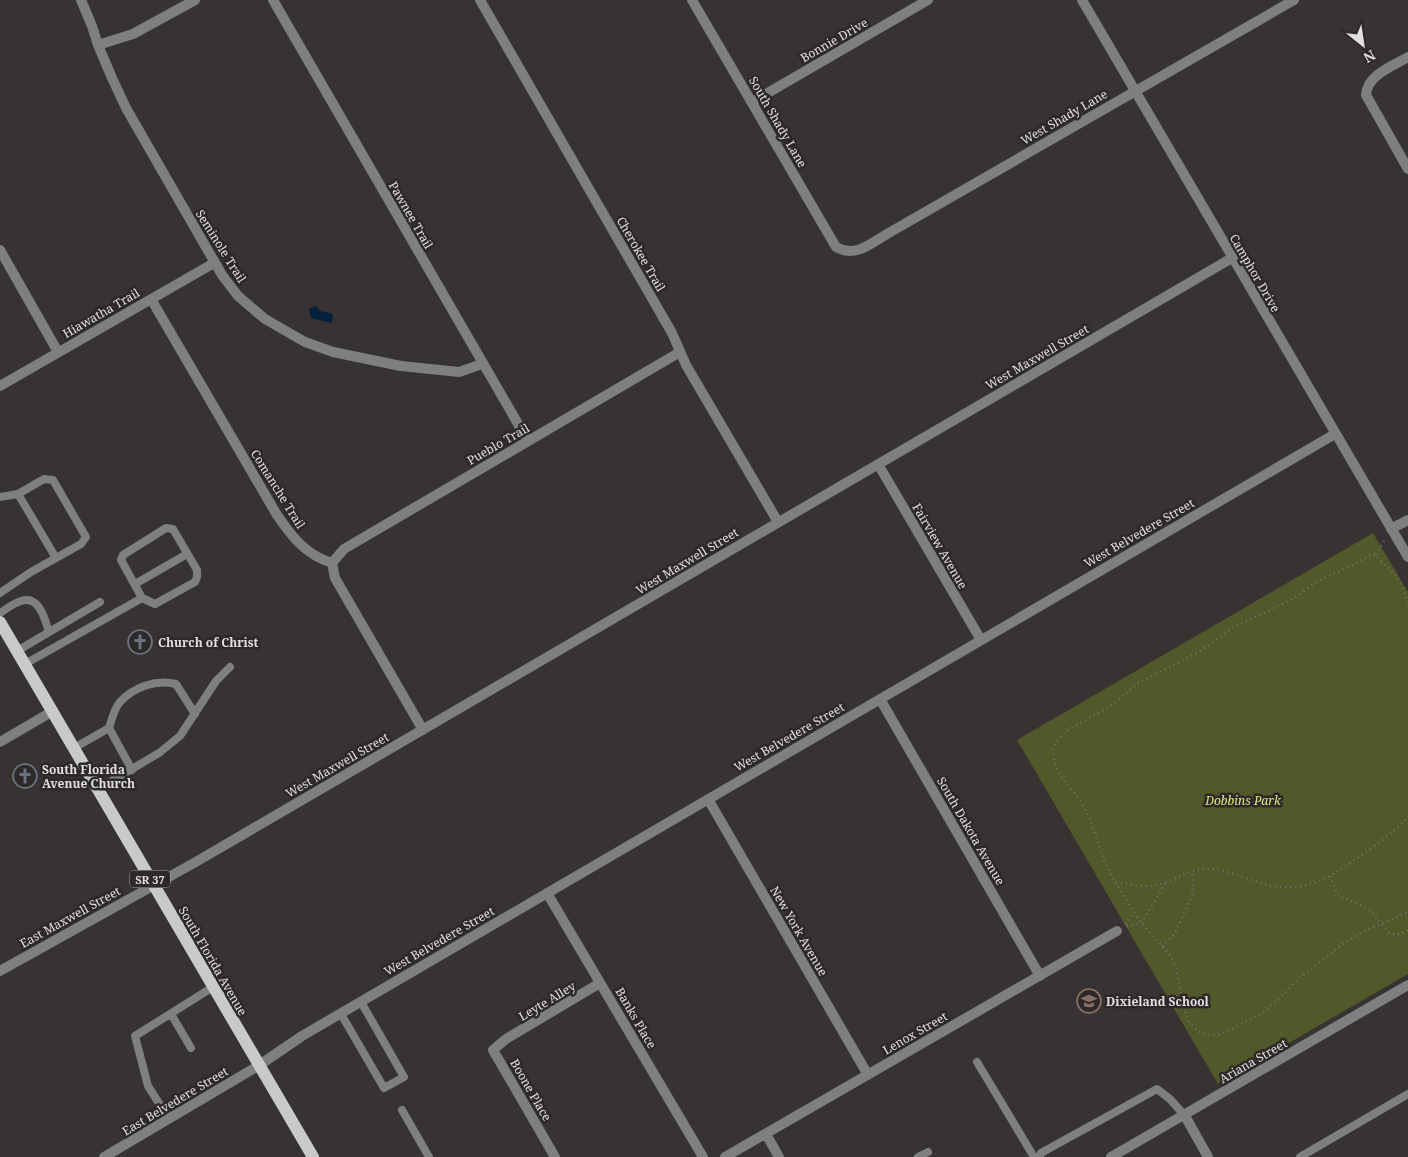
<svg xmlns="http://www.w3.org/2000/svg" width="1408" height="1157" viewBox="0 0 1408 1157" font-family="'Noto Serif',serif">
	<rect width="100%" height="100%" fill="#363332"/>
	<!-- green -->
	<path fill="#52582a" d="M1373,533L1408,592V974L1218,1084L1017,740Z"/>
	<!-- water -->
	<path fill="#03203c" d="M316,306L320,311L333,314L332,323L311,318L309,309Z"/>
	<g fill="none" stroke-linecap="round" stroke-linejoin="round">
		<!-- path -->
		<path stroke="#767473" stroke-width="2.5" stroke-dasharray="1 4" stroke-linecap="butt" d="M1376,555L1384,541
			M1408,603C1404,593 1401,581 1393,573C1388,566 1381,563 1376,555L1372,554L1353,565L1318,581L1293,599L1234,627L1197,653L1138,683L1111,706L1067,730L1055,743L1053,750L1055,765L1061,777L1079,799L1090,818L1104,860L1115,882L1139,920L1170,955L1176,967L1184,1009L1190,1023L1197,1031L1210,1035L1222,1034L1262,1013L1284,994L1299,978L1343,944L1362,932L1408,912
			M1330,876L1335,889L1339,896L1370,910L1389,933L1397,935L1408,930
			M1116,882C1130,885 1148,888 1161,884C1179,878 1184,871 1204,869C1232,868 1252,884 1278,887C1294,889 1312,885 1326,878C1342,870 1400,830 1408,816
			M1125,924L1134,913
			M1127,926L1142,923L1165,883
			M1162,946L1175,934L1192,895L1194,883L1192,871"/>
		<!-- service -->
		<path stroke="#7e7f7f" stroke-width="8" d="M18,494L56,558
			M0,497L18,494L44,479L53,480L86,537L81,544L31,572L0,593
			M166,528L173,529L197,570V577L195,582L155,604L142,598L121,560L123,555Z
			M135,584L187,554
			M0,613C6,609 14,603 21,601C39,595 45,619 49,632
			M17,651L100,602
			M25,664L142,598
			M109,728L132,770
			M74,748L109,728C112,719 114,709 120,702C134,687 156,679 176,684L195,714
			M98,789L159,753L180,736L216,681L230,667
			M171,1014L191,1048
			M341,1014L384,1088L404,1077L361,1002
			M977,1062L1034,1157
			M402,1110L429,1157
			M169,1119L148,1086L135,1036L213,987
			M918,1157L928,1152
			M1040,1157L1041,1153L1157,1089L1170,1099L1185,1116
			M1300,1157L1408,1094"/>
		<!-- minor -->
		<path stroke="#7e7f7f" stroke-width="10" d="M81,0L92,26L98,45L112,78L126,108L222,275L238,296L265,319L305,342L333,352L401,366L459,372L482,364
			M273,0L528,441
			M480,0L672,333L686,365L778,522
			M692,0L836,247C855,258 870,244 887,234L1294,0
			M1082,0L1408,557
			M98,45L133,34L195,0
			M1408,57C1393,66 1367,75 1366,95L1408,169
			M752,102L928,0
			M0,250L58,352
			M151,299L277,515C292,537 306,555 332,563
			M0,386L214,263
			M878,464L981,640
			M1391,529L1408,520
			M332,563L344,549L680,352
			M332,563L335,578L423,730
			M880,699L1040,976
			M0,742L53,711
			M708,799L868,1075
			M547,893L703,1157
			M0,971L194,863L1232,258
			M1185,1116L1208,1157
			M766,1134L779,1157
			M104,1157L258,1066L302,1036L1335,434
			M555,1157L493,1050L506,1039L600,983
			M725,1157L1117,931"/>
		<!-- tertiary -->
		<path stroke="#7e7f7f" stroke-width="10" d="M1111,1157L1408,985"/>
		<!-- primary -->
		<path stroke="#c7cac9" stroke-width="12" d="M0,622L313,1157"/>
	</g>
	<!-- icons -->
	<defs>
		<g id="church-ring" transform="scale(1.25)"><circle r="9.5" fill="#2c2928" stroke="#6b7280" stroke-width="1.5"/><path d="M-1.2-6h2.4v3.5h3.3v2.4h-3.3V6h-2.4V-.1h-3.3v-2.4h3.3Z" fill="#6b7280"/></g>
		<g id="school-ring" transform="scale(1.25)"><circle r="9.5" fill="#2c2928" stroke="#8d6e63" stroke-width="1.5"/><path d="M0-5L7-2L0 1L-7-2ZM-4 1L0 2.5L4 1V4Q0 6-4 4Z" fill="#8d6e63"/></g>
	</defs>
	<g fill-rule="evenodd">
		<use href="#church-ring" x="140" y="642"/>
		<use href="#church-ring" x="25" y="776"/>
		<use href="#school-ring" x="1089" y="1001"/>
	</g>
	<g text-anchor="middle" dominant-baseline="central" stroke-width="5" stroke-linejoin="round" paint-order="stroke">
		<!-- shield labels -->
		<rect fill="#2c2928" stroke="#aba9a8" stroke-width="1" x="130" y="870.5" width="40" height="17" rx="4"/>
		<g font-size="11" font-weight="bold" fill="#e1e0df">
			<text x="150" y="879">SR 37</text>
		</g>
		<!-- street labels -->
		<g font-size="12" fill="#e1e0df" stroke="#2c2928">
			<text transform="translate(834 40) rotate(-30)">Bonnie Drive</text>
			<text transform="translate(1064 117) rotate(-30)">West Shady Lane</text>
			<text transform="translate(778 122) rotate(60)">South Shady Lane</text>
			<text transform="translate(411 215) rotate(60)">Pawnee Trail</text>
			<text transform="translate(221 246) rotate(58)">Seminole Trail</text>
			<text transform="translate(641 254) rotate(60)">Cherokee Trail</text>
			<text transform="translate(1255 273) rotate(60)">Camphor Drive</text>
			<text transform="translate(101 313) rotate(-30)">Hiawatha Trail</text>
			<text transform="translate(1037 357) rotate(-30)">West Maxwell Street</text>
			<text transform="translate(498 444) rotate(-30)">Pueblo Trail</text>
			<text transform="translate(278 489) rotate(58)">Comanche Trail</text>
			<text transform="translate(1139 533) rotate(-30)">West Belvedere Street</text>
			<text transform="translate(940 546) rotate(60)">Fairview Avenue</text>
			<text transform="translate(687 561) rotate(-31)">West Maxwell Street</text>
			<text transform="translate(789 737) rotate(-30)">West Belvedere Street</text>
			<text transform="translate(337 765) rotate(-30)">West Maxwell Street</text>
			<text transform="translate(971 831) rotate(60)">South Dakota Avenue</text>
			<text transform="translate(70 917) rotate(-29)">East Maxwell Street</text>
			<text transform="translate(799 931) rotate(60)">New York Avenue</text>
			<text transform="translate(439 941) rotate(-30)">West Belvedere Street</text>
			<text transform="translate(213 961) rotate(60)">South Florida Avenue</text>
			<text transform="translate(547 1001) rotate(-31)">Leyte Alley</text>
			<text transform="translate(636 1018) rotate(60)">Banks Place</text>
			<text transform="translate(915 1033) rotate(-30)">Lenox Street</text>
			<text transform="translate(1253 1061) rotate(-30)">Ariana Street</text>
			<text transform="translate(531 1090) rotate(60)">Boone Place</text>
			<text transform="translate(175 1101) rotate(-31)">East Belvedere Street</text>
		</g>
		<!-- poi labels -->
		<g font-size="12" font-weight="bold" fill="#e1e0df" stroke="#2c2928" text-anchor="start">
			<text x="158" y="642">Church of Christ</text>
			<text x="42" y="769">South Florida<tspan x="42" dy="14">Avenue Church</tspan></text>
			<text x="1106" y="1001">Dixieland School</text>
		</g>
		<!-- park labels -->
		<g font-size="12" font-style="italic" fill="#deec7b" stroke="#2c2928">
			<text x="1243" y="800">Dobbins Park</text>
		</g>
	</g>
	<!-- north arrow -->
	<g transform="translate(1363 45) rotate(150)" stroke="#2c2928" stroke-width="4" paint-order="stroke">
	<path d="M0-4L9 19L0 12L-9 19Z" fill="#e1e0df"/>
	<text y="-8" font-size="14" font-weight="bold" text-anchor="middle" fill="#e1e0df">N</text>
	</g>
</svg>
